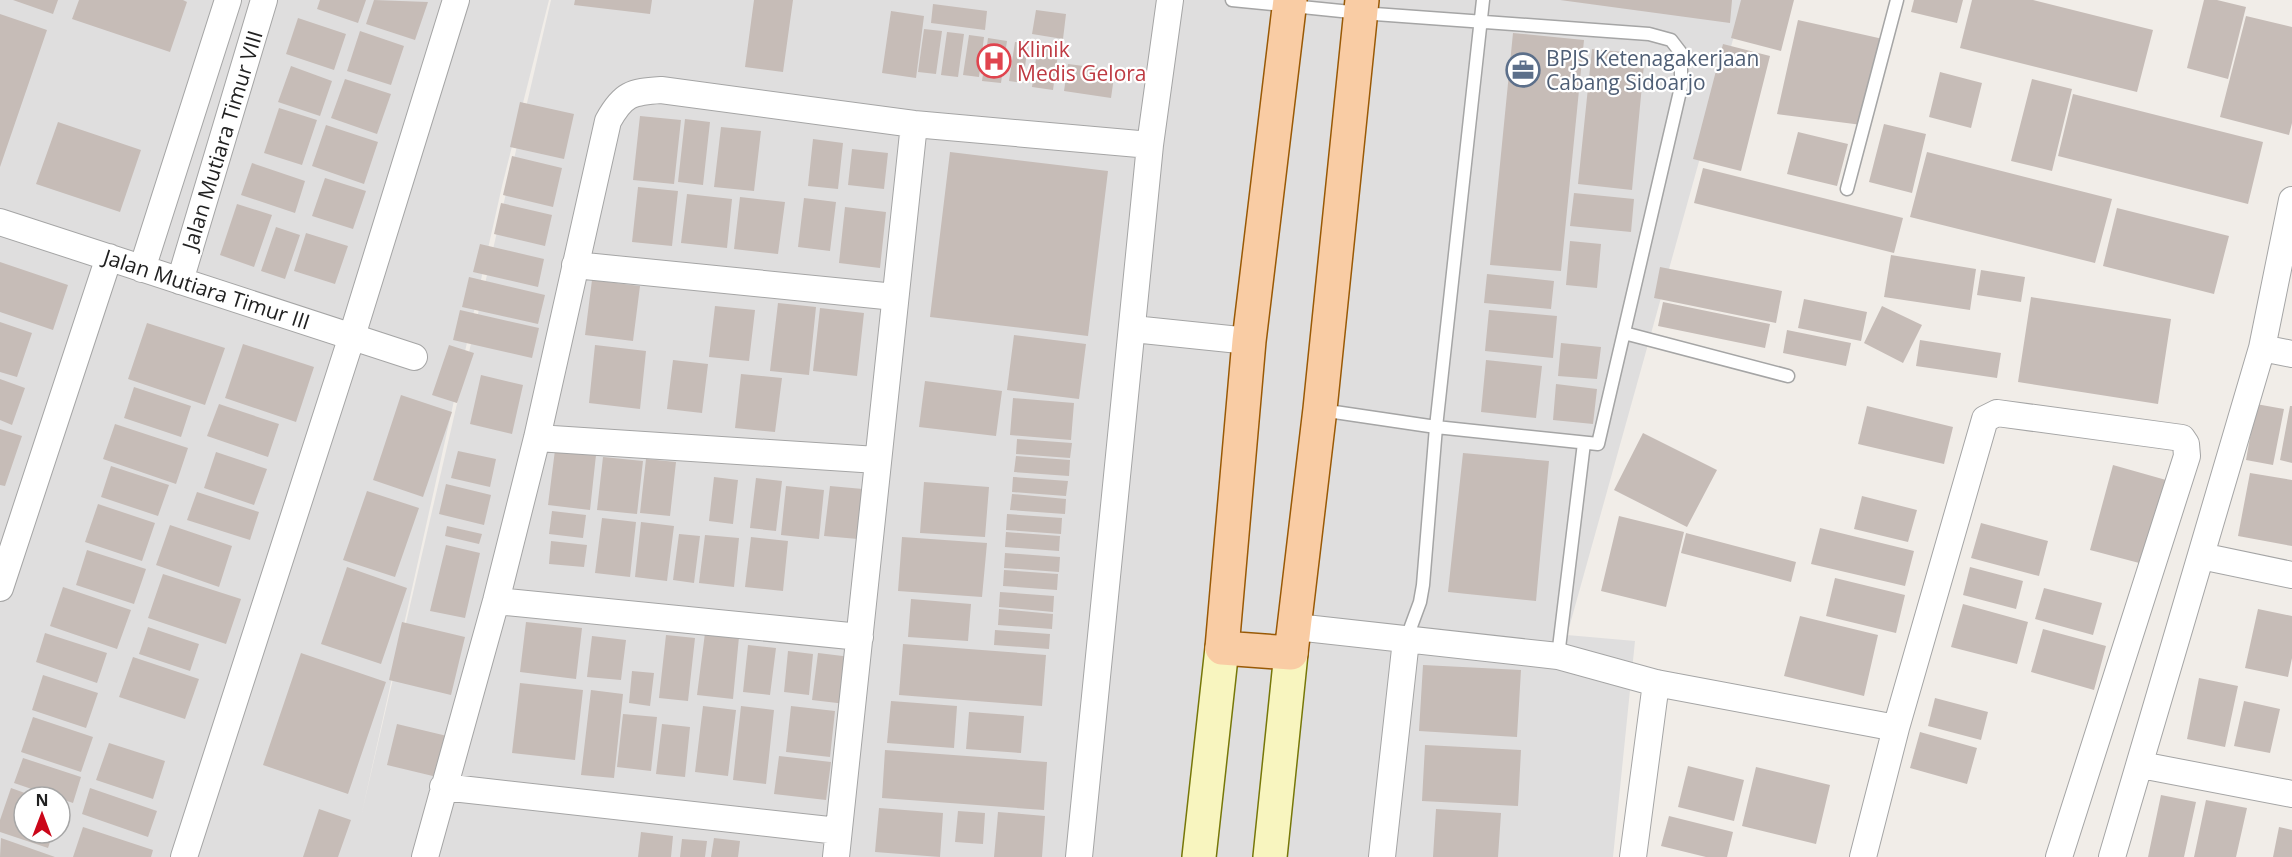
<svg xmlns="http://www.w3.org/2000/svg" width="2292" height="857" viewBox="0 0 2292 857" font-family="'Open Sans',sans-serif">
	<rect width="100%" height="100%" fill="#f1ede8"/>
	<!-- residential -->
	<path fill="#dfdede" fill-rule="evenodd" d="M0,0H549L502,186L362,812L551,0H1744L1567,635L1635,641L1613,857H0ZM24,797H60V833H24Z"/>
	<!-- building -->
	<path fill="#c6bcb7" d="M13,0H58L53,14Z
		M79,0H183L187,2L170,52L72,19Z
		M320,0H366L358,23L317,9Z
		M374,0L428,2L415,40L366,24Z
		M575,0H652L650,14L574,5Z
		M754,0H793L783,72L745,67Z
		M1560,0H1732L1730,23Z
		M1741,0H1794L1781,51L1731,38Z
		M1914,0H1963L1957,23L1911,12Z
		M1972,0H2033L2153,30L2137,92L1960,48Z
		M2204,0H2217L2246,7L2228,79L2187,68Z
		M933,4L987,11L985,30L931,23Z
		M1036,10L1066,14L1063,39L1032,34Z
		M891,11L924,16L916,78L882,73Z
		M0,14L47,30L0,167Z
		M2246,16L2292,27V123L2289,135L2220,117Z
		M298,18L346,34L334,70L286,54Z
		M1798,20L1883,39L1862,125L1777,114Z
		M924,29L942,31L936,74L918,72Z
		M360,31L404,46L391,85L347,71Z
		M947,32L964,34L958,77L941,75Z
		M1513,33L1584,40L1561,271L1490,265Z
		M969,35L984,37L979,77L963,75Z
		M988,38L1007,41L1001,83L982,81Z
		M1015,42L1028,43L1023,83L1009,81Z
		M1038,44L1059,47L1053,90L1032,87Z
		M1723,44L1770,56L1741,171L1693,159Z
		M1592,49L1645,54L1632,190L1578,184Z
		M1068,64L1115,70L1111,98L1064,91Z
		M291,66L332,81L320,116L278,102Z
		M1940,72L1982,83L1971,128L1929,117Z
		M345,79L391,94L377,134L331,118Z
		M2032,79L2072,89L2052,171L2011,161Z
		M2073,94L2263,142L2248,204L2058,156Z
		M520,102L574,114L564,159L510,147Z
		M279,108L317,120L302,165L264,153Z
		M640,116L681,120L674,184L633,180Z
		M685,119L710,122L703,185L678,182Z
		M58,122L141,150L120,212L36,184Z
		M1884,124L1926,134L1912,193L1869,182Z
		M326,125L378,142L364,184L312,166Z
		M721,127L761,131L754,191L714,187Z
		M1798,132L1848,144L1837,186L1787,174Z
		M813,139L843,143L838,189L808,186Z
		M852,149L888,153L884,189L848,185Z
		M950,152L1108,171L1088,336L930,317Z
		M1927,152L2112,199L2095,263L1910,217Z
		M512,156L562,168L553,207L503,195Z
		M252,163L305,181L295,213L241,195Z
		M1703,168L1903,218L1894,253L1694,203Z
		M325,178L366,191L353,229L312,216Z
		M638,187L678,191L672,246L632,242Z
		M1574,193L1634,199L1631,232L1570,226Z
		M687,194L732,199L727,248L681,243Z
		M740,197L785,202L778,254L734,249Z
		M804,198L836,202L830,251L798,247Z
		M501,203L552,215L545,246L494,234Z
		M237,204L272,215L254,267L220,255Z
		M845,207L886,212L880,268L839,263Z
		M2117,208L2229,236L2214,294L2103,266Z
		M276,227L300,235L285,279L261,271Z
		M306,233L348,246L335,284L294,271Z
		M1570,241L1601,244L1597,288L1566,285Z
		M480,244L544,259L538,287L473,272Z
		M1891,255L1976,269L1970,310L1884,297Z
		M0,262L68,285L53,330L0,312Z
		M1660,267L1782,291L1776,323L1654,298Z
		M1981,270L2025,277L2021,302L1977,295Z
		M1487,274L1554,281L1551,309L1484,303Z
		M469,277L545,295L538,324L462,307Z
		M592,280L640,286L633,341L585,335Z
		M2031,297L2171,319L2158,404L2018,382Z
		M1804,299L1867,312L1861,341L1798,328Z
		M1663,302L1770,324L1765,348L1658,326Z
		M778,303L816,307L809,375L770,371Z
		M715,306L755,310L749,361L709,357Z
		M1882,306L1922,325L1903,363L1864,343Z
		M820,308L864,313L857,376L813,371Z
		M460,310L539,328L532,358L453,340Z
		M1489,310L1557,316L1553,358L1485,351Z
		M0,322L32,333L17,377L0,372Z
		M147,323L225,348L205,405L128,379Z
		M1787,330L1851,343L1846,366L1783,353Z
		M1014,335L1086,344L1079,399L1007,390Z
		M1920,340L2001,353L1997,378L1916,366Z
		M1561,343L1601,347L1597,379L1558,376Z
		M243,344L314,367L296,422L225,398Z
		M449,345L474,353L457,403L432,395Z
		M595,345L646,351L640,409L589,403Z
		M673,360L708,364L702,413L667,409Z
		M1486,360L1542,366L1536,418L1481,412Z
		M741,374L782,378L775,432L735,428Z
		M481,375L523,385L512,434L470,424Z
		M0,379L25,388L12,425L0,420Z
		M925,381L1002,391L996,436L919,427Z
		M1556,384L1597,389L1593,424L1553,420Z
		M134,387L191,406L181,437L124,418Z
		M401,395L452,412L423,497L373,480Z
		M1013,398L1074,403L1071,440L1010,435Z
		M219,404L279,424L268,457L207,436Z
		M2256,404L2284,409L2273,465L2246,460Z
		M1867,406L1953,427L1944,464L1858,444Z
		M2290,406H2292V463L2280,460Z
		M115,424L188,448L176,484L103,459Z
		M0,429L22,436L5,486L0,485Z
		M1643,433L1717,470L1687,527L1614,490Z
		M1017,439L1072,443L1070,458L1016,454Z
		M555,450L596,455L590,510L548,505Z
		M458,451L496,459L490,487L451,478Z
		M216,452L267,469L254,505L204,488Z
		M1463,453L1549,461L1536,601L1448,592Z
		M1016,456L1070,460L1069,476L1014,472Z
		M603,457L643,461L637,514L597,510Z
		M646,459L676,462L670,516L640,513Z
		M2113,465L2166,480L2143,564L2090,550Z
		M111,466L169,485L158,516L101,497Z
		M2250,473L2292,480V546L2238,536Z
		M714,477L738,480L733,524L709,521Z
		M1013,477L1068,481L1066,496L1012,492Z
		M756,478L782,481L776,531L750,528Z
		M924,482L989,487L985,537L920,533Z
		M446,484L491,495L484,525L439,514Z
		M786,486L824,490L819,539L781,535Z
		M830,486L863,489L858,539L824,536Z
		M367,491L419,508L395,577L343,560Z
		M197,492L259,512L250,540L187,520Z
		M1012,494L1066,499L1065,514L1010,510Z
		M1862,496L1917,510L1908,542L1854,529Z
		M98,504L155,523L142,561L85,542Z
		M552,511L586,515L583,538L549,534Z
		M1007,514L1062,518L1061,534L1006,530Z
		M1619,516L1684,532L1666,607L1601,591Z
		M602,518L636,522L630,577L595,573Z
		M641,522L674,526L667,581L635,577Z
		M1981,523L2048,541L2039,576L1971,558Z
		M170,525L232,546L219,587L156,565Z
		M447,526L482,534L479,544L445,536Z
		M1820,528L1914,551L1905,586L1811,564Z
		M1006,532L1060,536L1059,551L1005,547Z
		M1686,533L1796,562L1791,582L1681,553Z
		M679,534L700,536L694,583L673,580Z
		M705,535L739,538L734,587L699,583Z
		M751,537L788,541L783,591L745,587Z
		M902,537L987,543L982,597L898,591Z
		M551,541L587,545L584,567L549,564Z
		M446,545L480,553L465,618L430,611Z
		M87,550L146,569L134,604L76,585Z
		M1005,553L1060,557L1059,572L1004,568Z
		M347,567L407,588L381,664L321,644Z
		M1970,567L2023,581L2016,609L1963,595Z
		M1004,570L1058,574L1057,590L1003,586Z
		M163,574L241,599L226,644L148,618Z
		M1835,578L1905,595L1896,633L1826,616Z
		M63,587L131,610L117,649L50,626Z
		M2044,588L2102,603L2093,635L2035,619Z
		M1000,592L1054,596L1053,612L999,607Z
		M911,599L971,604L968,641L908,637Z
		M1963,604L2028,622L2017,664L1951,647Z
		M999,609L1053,614L1052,629L998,625Z
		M2258,609L2292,616V658L2288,677L2245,668Z
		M1800,616L1878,635L1864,696L1784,676Z
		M402,622L465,637L451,695L389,680Z
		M526,622L582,628L576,679L520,672Z
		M148,627L199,644L190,671L139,654Z
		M2043,629L2106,646L2094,690L2031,672Z
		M995,630L1050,634L1049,649L994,645Z
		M45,633L107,653L97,683L36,662Z
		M705,633L739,637L733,699L697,695Z
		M666,635L695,638L688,701L659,698Z
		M592,636L626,640L621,680L587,677Z
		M903,644L1046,655L1042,706L899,695Z
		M748,645L776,648L770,695L743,692Z
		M788,651L813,654L809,695L784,692Z
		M301,653L386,682L348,794L263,765Z
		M818,653L851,657L846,704L812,700Z
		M133,657L199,679L185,719L119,697Z
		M1423,665L1521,670L1517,737L1419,731Z
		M632,671L654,673L650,706L629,703Z
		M43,675L98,693L86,728L32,710Z
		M2199,678L2238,686L2225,747L2187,739Z
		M520,683L583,690L575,760L512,753Z
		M591,690L623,694L614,778L581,775Z
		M1935,698L1988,712L1981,740L1928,726Z
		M891,701L957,706L954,748L887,743Z
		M2244,701L2280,709L2270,753L2234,746Z
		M703,706L736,710L728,776L695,772Z
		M741,706L774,710L766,784L733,780Z
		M791,706L835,711L830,757L786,752Z
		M969,712L1024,716L1021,753L966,749Z
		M623,714L657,717L651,771L617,767Z
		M33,717L93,737L81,772L21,752Z
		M397,724L447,736L437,777L387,765Z
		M662,724L690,727L685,777L656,774Z
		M1920,732L1977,748L1967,784L1910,768Z
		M109,743L165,761L153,799L96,780Z
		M1425,745L1521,750L1518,806L1422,801Z
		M885,750L1047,762L1044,810L882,798Z
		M779,756L831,762L826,800L774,794Z
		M23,758L81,777L73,803L14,783Z
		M1688,766L1744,780L1734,821L1678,807Z
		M1756,767L1830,785L1816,844L1742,826Z
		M11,788L36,797H24V833H53L48,848L0,832V820Z
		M90,788L157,811L148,837L82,814Z
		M2161,795L2196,802L2184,857H2148Z
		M2206,800L2247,808L2236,857H2194Z
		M879,808L943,813L940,857L875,852Z
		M319,809L351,820L338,857H303Z
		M1436,809L1501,813L1498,857H1433Z
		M958,811L985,813L983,844L955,842Z
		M998,812L1045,816L1042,857H994Z
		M1669,816L1733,832L1727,857H1706L1661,846Z
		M83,827L153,850L151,857H73Z
		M2279,827L2292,830V857H2273Z
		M641,832L673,836L671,857H638Z
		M1,838L55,857H0Z
		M714,838L740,841L738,857H711Z
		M682,839L707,841L705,857H680Z"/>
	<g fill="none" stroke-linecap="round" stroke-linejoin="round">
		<!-- lane casing -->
		<g stroke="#a5a5a5" stroke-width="15">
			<path id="lane" d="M1232,0L1361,13L1649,34L1671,40L1681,53V87L1598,444L1436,427L1321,410
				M1847,189L1897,0
				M1624,333L1788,376
				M1406,640L1420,602L1423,585L1436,427L1483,0
				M1558,656L1584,443"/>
		</g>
		<!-- street casing -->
		<g stroke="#a5a5a5" stroke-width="28">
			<path id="street" d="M0,222L414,357
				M575,265L895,297
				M142,269L228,0
				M180,281L264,0
				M1133,329L1249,341
				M2262,348L2292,354
				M537,438L877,460
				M2201,556L2292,575
				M0,588L109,257
				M496,601L860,637
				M1296,627L1558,656L1656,683L1896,728
				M2141,765L2292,794
				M443,787L838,831
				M184,857L352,336L456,0
				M425,857L496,601L537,438L608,121C623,94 631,92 661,90L914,124L1150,145
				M836,857L914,124
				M1079,857L1150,145L1170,0
				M1382,857L1406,640
				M1633,857L1656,683
				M1863,857L1896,728L1985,419L1997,413L2182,438L2186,444L2187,456L2059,857
				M2112,857L2262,348L2292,200"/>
		</g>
		<!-- secondary casing -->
		<g stroke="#767708" stroke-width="36">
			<path id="secondary" d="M1199,857L1222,648
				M1270,857L1291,653"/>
		</g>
		<!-- primary casing -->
		<g stroke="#995905" stroke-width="36">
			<path id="primary" d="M1290,0L1249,341L1222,648L1291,653L1320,409L1362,0"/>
		</g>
		<!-- lane -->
		<use href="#lane" stroke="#fff" stroke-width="12"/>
		<!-- street -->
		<use href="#street" stroke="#fff" stroke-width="26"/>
		<!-- secondary -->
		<use href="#secondary" stroke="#f8f5bf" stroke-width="33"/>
		<!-- primary -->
		<use href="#primary" stroke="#f9cca4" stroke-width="33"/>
	</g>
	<!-- icons -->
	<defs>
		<g id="hospital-ring" transform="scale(1.725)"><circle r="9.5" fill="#fff" stroke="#e0444e" stroke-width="1.5"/><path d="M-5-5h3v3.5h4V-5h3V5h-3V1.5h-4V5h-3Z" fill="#e0444e"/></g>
		<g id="office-ring" transform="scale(1.725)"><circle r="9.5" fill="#fff" stroke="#5c6f8a" stroke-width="1.5"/><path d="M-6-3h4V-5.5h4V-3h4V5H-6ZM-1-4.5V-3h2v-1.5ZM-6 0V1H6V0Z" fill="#5c6f8a"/></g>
	</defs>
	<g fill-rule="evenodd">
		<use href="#hospital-ring" x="994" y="61"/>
		<use href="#office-ring" x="1523" y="70"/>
	</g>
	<g text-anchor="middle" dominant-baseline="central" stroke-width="4.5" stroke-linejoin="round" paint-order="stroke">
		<!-- health labels -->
		<g font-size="21" fill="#be3a42" stroke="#fff" text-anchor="start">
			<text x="1017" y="49">Klinik<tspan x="1017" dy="24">Medis Gelora</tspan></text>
		</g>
		<!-- service labels -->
		<g font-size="21" fill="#4e5e75" stroke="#fff" text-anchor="start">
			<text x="1546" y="58">BPJS Ketenagakerjaan<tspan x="1546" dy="24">Cabang Sidoarjo</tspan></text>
		</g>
		<!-- street labels -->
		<g font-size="21" fill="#212121" stroke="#fff">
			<text transform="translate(222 140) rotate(-73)">Jalan Mutiara Timur VIII</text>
			<text transform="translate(207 289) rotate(18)">Jalan Mutiara Timur III</text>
		</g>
	</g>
	<!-- north arrow -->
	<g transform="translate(42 815)"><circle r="28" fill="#ffffff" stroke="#a6a6a6" stroke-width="1.5"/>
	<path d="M0-4.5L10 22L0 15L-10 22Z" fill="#cb0619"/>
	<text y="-9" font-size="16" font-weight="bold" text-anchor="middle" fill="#212121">N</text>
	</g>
</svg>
